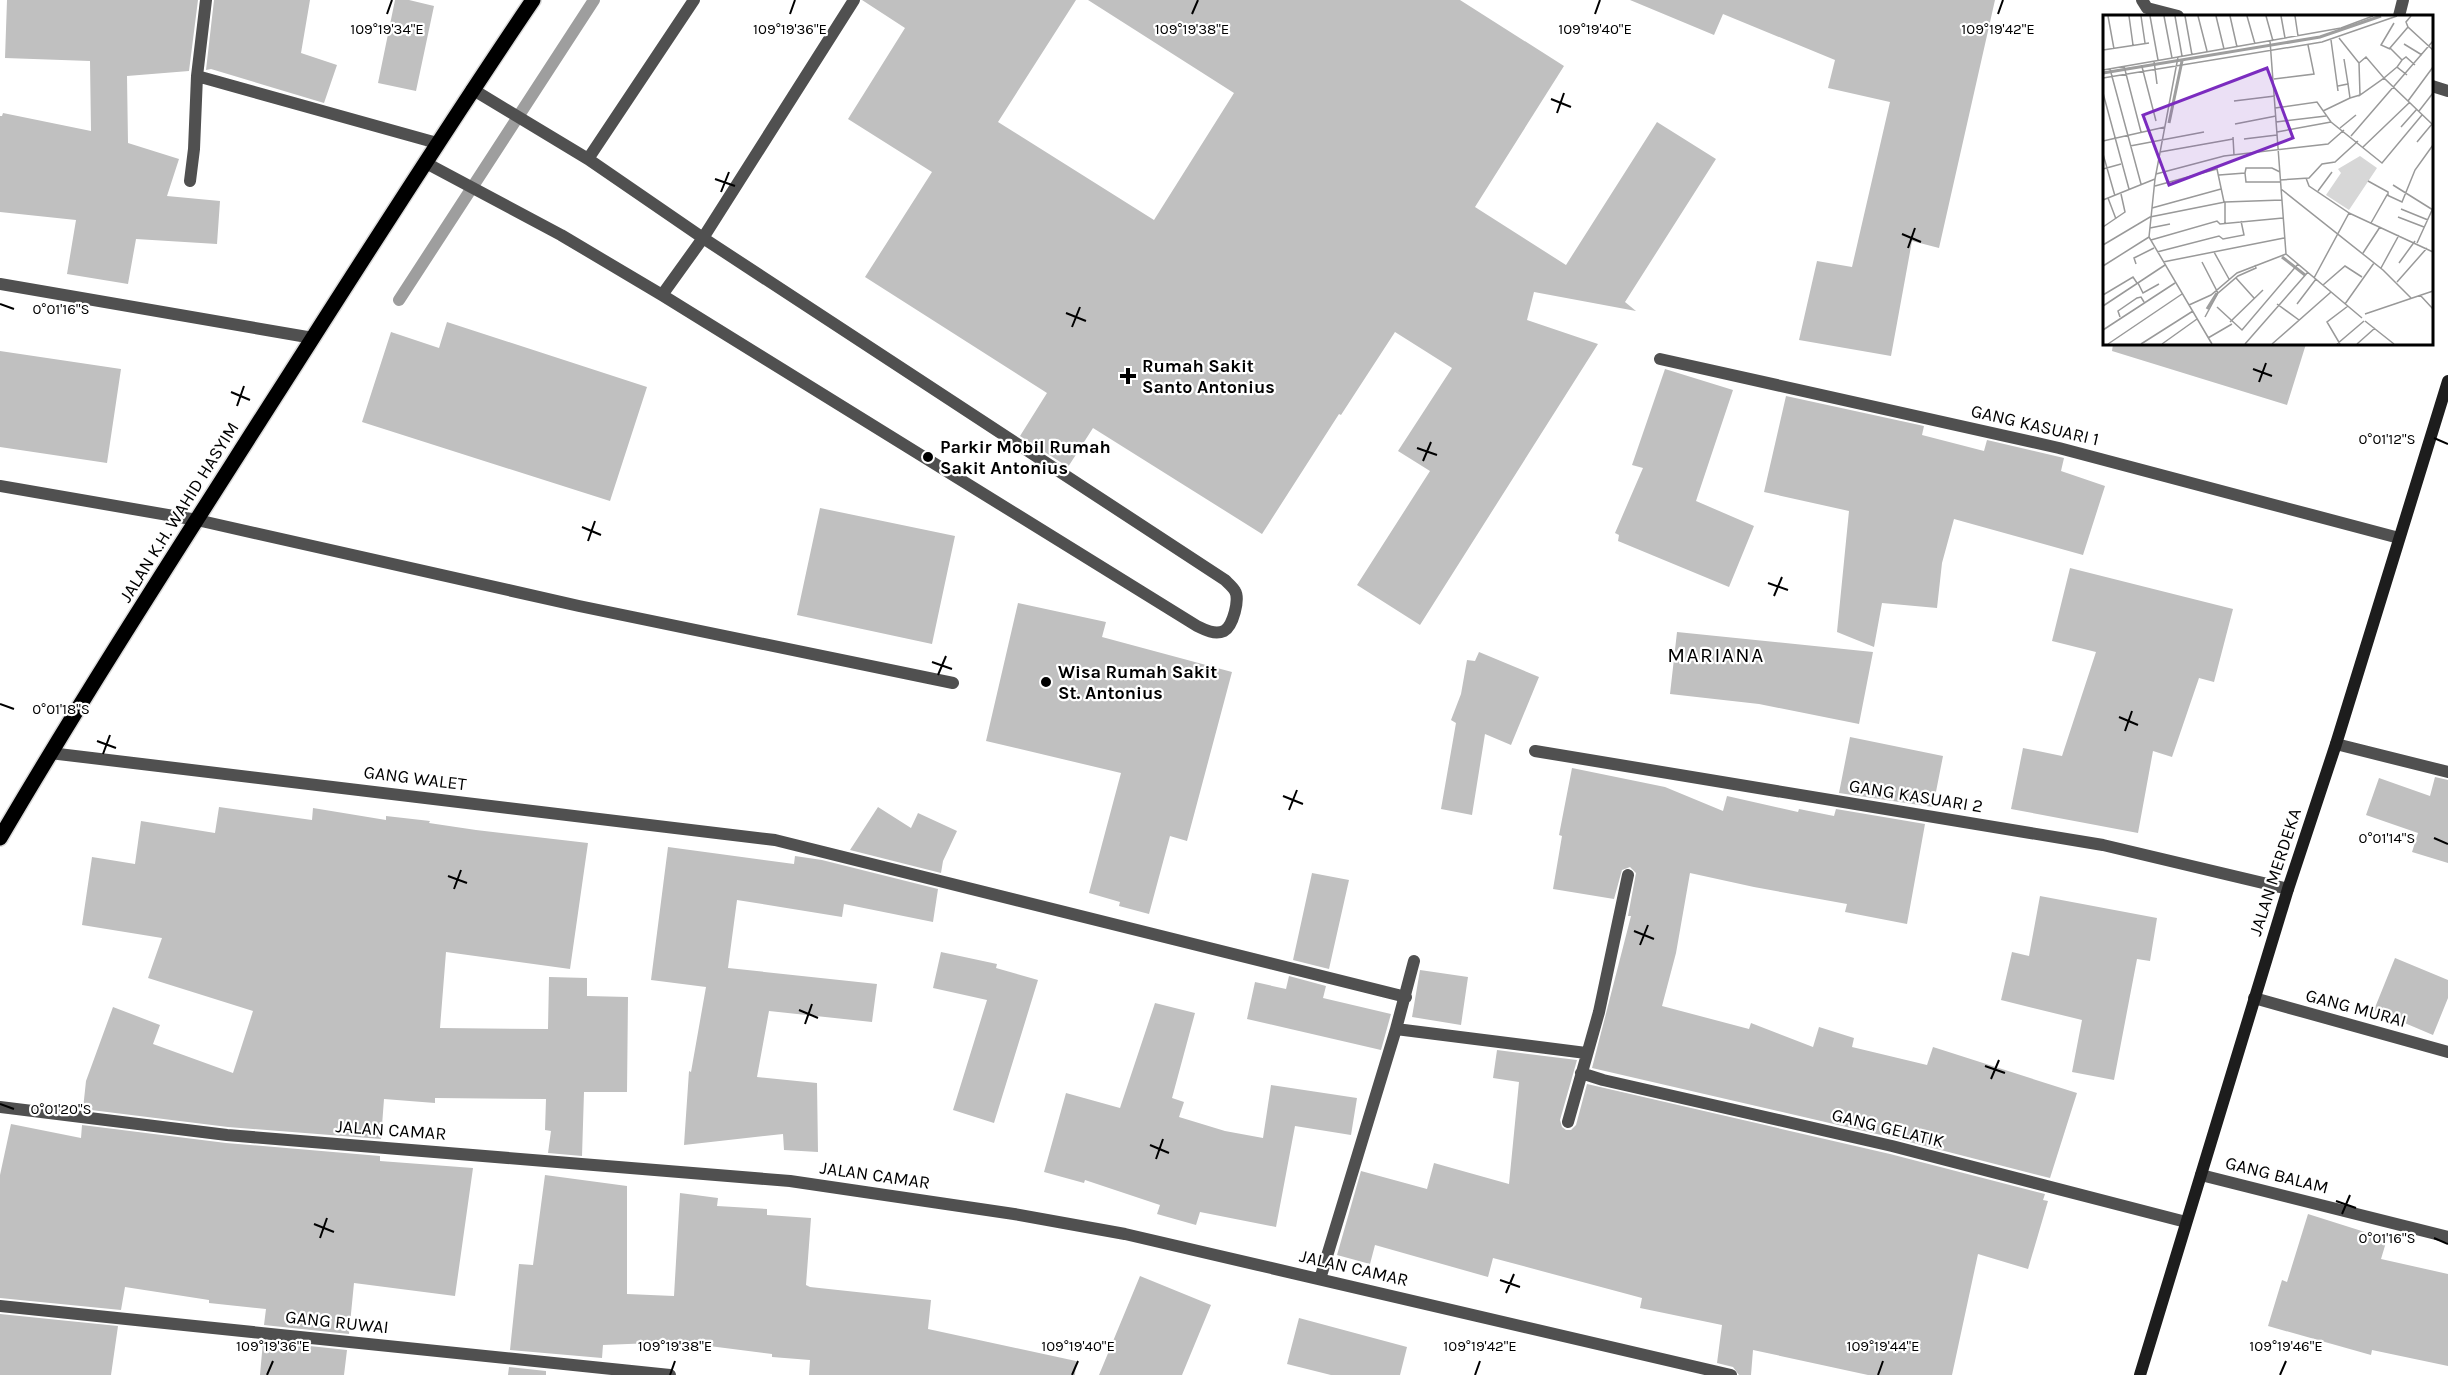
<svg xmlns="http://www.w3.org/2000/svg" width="2448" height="1375" viewBox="0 0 2448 1375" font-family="Karla,sans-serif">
	<rect width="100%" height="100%" fill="#fff"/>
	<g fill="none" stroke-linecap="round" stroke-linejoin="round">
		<!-- stream -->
		<path stroke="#9e9e9e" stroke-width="12" d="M399,300L594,0"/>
	</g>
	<!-- building -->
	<path fill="#c0c0c0" d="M7,0H198L189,71L127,76L128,143L179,159L167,196L220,201L217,244L136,239L128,284L67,274L76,220L0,212V116H2L3,113L91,131L90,61L5,58Z
		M214,0H310L301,53L337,65L324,103L211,69L206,70Z
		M395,0H409L434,6L416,91L378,83Z
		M862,0H1076L998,122L1154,220L1234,93L1088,0H1460L1564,66L1475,207L1566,265L1657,122L1716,159L1625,302L1636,311L1534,292L1527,320L1598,344L1420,625L1357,585L1430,471L1398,451L1452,368L1395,332L1341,415L1339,414L1262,534L1093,428L1068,467L1020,436L1047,393L865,277L932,172L848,119L905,28Z
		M1630,0H1995L1939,248L1912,241L1891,356L1799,340L1817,261L1852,267L1890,102L1828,88L1835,60L1723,14L1714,35Z
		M447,322L647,387L610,501L362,422L391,332L439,348Z
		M2113,344H2306L2287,405L2112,351Z
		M0,351L121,369L107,463L0,447Z
		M1665,369L1733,390L1696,501L1754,526L1729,587L1618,541L1619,535L1615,533L1643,468L1632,465Z
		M1786,396L1924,426L1922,435L1984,451L1987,440L2064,458L2061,471L2105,486L2083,555L1954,519L1942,563L1937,608L1882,603L1874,647L1837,632L1849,511L1764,492Z
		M820,508L955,536L932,644L797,615Z
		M2070,568L2233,609L2214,682L2199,678L2172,757L2153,751L2138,833L2011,809L2023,748L2062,756L2096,652L2052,641Z
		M1018,603L1106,622L1102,637L1232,672L1187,841L1170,836L1149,914L1119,906L1120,902L1089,893L1121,773L986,741Z
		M1677,632L1873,652L1859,724L1759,704L1670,694Z
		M1479,652L1539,677L1511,745L1485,734L1472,815L1441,809L1456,723L1451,720L1461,694L1467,660L1475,661Z
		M1850,737L1943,756L1933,807L1839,793Z
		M1572,768L1665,787L1723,811L1727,796L1798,812L1799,809L1834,816L1836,809L1925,824L1907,924L1845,912L1847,904L1754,887L1690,873L1676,953L1662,1006L1749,1029L1751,1023L1813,1047L1819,1027L1854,1038L1852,1047L1927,1065L1933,1047L2077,1093L2050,1178L1894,1138L1592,1068L1631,916H1628L1636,873L1630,867L1622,870L1614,899L1553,889L1562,836L1559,835Z
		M2435,777L2448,780V863L2412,852L2418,833L2366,815L2379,778L2430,796Z
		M219,807L312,820L313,808L386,820V816L430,821L429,823L476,830L588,843L570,969L446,952L440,1028L548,1029L549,977L587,978V996L628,997L627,1092H584L582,1156L548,1153L551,1131L545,1130L546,1099L435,1098V1103L384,1099L381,1139L228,1127L83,1109L86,1081L113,1007L160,1025L153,1044L233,1073L253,1011L148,978L162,938L82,925L92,857L135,864L141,821L215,833Z
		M878,807L911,828L918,813L957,831L943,861L941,873L850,850Z
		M668,847L794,864L795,856L822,860L938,889L933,922L844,904L842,917L737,900L728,968L877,984L872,1022L769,1011L757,1077L817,1083L818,1152L784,1150L783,1134L684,1145L689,1071L691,1072L706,987L651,980Z
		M1312,873L1349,880L1329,969L1293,960Z
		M2040,896L2157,918L2150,961L2137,959L2114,1080L2072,1072L2082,1020L2001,1000L2012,952L2029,956Z
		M941,952L997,964L996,968L1038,980L994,1123L953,1110L987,1000L933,988Z
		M2395,958L2448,980V998L2433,1035L2374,1010Z
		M1420,970L1468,977L1461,1025L1412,1017Z
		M1289,976L1326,986L1323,998L1391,1014L1381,1050L1247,1019L1255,982L1286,989Z
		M1155,1003L1195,1013L1172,1098L1184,1102L1179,1117L1225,1131L1263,1138L1271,1085L1357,1098L1351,1135L1295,1126L1276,1227L1200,1212L1196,1225L1157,1214L1160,1205L1085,1180L1084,1183L1044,1172L1066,1093L1120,1108Z
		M1497,1050L1577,1060L1560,1120L1562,1127L1566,1130H1571L1576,1125L1587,1084L1890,1154L2045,1194L2043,1200L2048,1201L2028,1269L1978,1254L1952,1375H1868L1753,1350L1751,1375H1739L1733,1367L1717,1363L1722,1325L1640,1308L1642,1298L1493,1258L1488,1277L1375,1245L1370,1264L1337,1255L1361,1171L1427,1189L1434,1163L1509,1184L1519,1082L1493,1078Z
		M11,1124L81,1138L82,1125L226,1143L380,1156V1161L473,1168L455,1296L354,1283L349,1334L264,1325L266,1309L209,1303V1300L125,1287L121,1310L0,1298V1175Z
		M545,1175L627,1186V1294L674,1296L680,1193L718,1198L717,1206L767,1209V1215L811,1218L806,1285L810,1287L931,1300L928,1329L1076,1361L1075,1375H809L810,1360L772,1357V1354L678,1342L603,1345L602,1358L510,1350L519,1264L533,1265Z
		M2308,1214L2387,1239L2381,1259L2448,1274V1366L2372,1350L2371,1355L2268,1326L2282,1280L2287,1282Z
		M1140,1276L1211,1305L1182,1375H1099Z
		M0,1314L118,1326L111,1375H0Z
		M1299,1318L1407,1347L1400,1375H1331L1287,1364Z
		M263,1341L347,1350L344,1375H260Z
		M509,1367L546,1371V1375H508Z"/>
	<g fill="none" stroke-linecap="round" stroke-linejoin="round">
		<!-- primary casing -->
		<g stroke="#dbdbdb" stroke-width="18">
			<path id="primary" d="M0,838C88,688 182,543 275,397C360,264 444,131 533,0"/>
		</g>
		<!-- lane -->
		<path stroke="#505050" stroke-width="12" d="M2142,0L2147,8L2178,16
			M2399,16L2403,0
			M2432,86L2448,91
			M588,159L694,0
			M426,163L561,235L662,295L1197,626C1205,630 1215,635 1224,631C1233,626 1240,599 1235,591C1233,587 1228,583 1225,580L703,238L588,159L472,89
			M662,295L703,238L854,0"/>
		<!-- street -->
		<path stroke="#505050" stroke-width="12" d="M197,76L437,143
			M190,181L194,149L197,76L206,0
			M0,284L313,338
			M1660,359L2059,448L2399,538
			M0,486L197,520L579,606L953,683
			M2336,744L2448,772
			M1535,751L2103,845L2288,889
			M50,753L775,840L1406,997
			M2254,998L2448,1052
			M1396,1029L1586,1053
			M1581,1073L1603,1080L1892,1146L2186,1222
			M0,1107L227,1135L790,1181L1014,1214L1125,1234L1731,1375
			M1568,1122L1599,1012L1628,875
			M2201,1175L2448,1237
			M1320,1279L1396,1029L1414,961
			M0,1306L670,1375"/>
		<!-- secondary -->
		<path stroke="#1d1d1d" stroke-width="12" d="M2140,1375L2288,889L2336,744L2448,381"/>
		<!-- primary -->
		<use href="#primary" stroke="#000" stroke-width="15"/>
	</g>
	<!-- ticks -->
	<path fill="none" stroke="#000" stroke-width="2" d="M387,14L392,0M790,14L795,0M1192,14L1198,0M1595,14L1600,0M1998,14L2003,0M1551,99L1571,107M1557,113L1564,93M715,179L735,186M721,192L729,172M1902,234L1921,242M1908,248L1915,228M0,304L14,309M1066,313L1086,321M1072,327L1080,307M2253,369L2272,376M2259,382L2266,363M231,392L250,400M237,406L244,386M2434,438L2448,444M1417,448L1437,455M1423,461L1431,442M582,527L601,535M588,541L595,521M1768,583L1788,590M1774,596L1782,577M932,662L952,669M938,675L946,656M0,704L14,709M2119,717L2138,725M2125,731L2132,711M97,741L116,748M103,754L110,735M1283,796L1303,804M1289,810L1297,790M2434,838L2448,844M448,876L467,883M454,889L461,870M1634,931L1654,939M1640,945L1648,925M799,1010L818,1018M805,1024L812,1004M1985,1066L2005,1073M1991,1079L1999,1060M0,1104L14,1109M1150,1145L1169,1153M1156,1159L1163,1139M2336,1201L2356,1208M2342,1214L2350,1195M314,1224L334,1232M320,1238L327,1218M2434,1238L2448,1244M1500,1280L1520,1287M1506,1293L1514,1274M267,1375L273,1361M670,1375L675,1361M1072,1375L1078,1361M1475,1375L1480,1361M1878,1375L1883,1361M2280,1375L2286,1361"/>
	<!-- markers -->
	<g fill="#000" stroke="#fff" stroke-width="2">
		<path d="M1125 367h6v6h6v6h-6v6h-6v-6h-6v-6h6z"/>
		<circle cx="928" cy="457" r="6"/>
		<circle cx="1046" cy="682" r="6"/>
	</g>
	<g text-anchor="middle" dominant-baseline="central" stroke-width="4.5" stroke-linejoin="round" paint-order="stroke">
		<!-- poi labels -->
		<g font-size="18" font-weight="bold" fill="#000" stroke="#fff" text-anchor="start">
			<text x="1142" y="366">Rumah Sakit<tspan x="1142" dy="21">Santo Antonius</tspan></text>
			<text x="940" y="447">Parkir Mobil Rumah<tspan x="940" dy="21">Sakit Antonius</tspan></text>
			<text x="1058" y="672">Wisa Rumah Sakit<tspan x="1058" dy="21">St. Antonius</tspan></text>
		</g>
		<!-- street labels -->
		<g font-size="18" fill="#000" stroke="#fff">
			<text transform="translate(2035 425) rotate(13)">GANG KASUARI 1</text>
			<text transform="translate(179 512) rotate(-58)">JALAN K.H. WAHID HASYIM</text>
			<text transform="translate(415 778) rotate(7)">GANG WALET</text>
			<text transform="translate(1916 796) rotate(9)">GANG KASUARI 2</text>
			<text transform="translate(2275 872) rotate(-72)">JALAN MERDEKA</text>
			<text transform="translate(2356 1008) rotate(15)">GANG MURAI</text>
			<text transform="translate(1888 1128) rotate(14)">GANG GELATIK</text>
			<text transform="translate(391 1130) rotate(4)">JALAN CAMAR</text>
			<text transform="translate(875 1175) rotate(8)">JALAN CAMAR</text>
			<text transform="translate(2277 1175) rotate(14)">GANG BALAM</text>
			<text transform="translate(1354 1268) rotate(13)">JALAN CAMAR</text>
			<text transform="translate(337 1322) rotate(6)">GANG RUWAI</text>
		</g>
		<!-- quarter labels -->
		<g font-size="21" letter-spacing="1.5" fill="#000" stroke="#fff">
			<text x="1716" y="655">MARIANA</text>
		</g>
	</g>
	<!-- overview -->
	<g transform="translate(2103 15)">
		<rect width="330" height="330" fill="#fff"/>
		<path d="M257,141L274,153L246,195L223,180L238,158L235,154Z" fill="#d7d7d7"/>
		<path fill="none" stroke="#9e9e9e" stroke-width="3" d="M0,58L217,22L278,1M66,108L79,46M179,242L202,260M104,294L114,278"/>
		<path fill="none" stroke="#999" stroke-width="1.5" d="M5,1L11,34M26,1L30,30M38,1L42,28M47,1L55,45M61,1L69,43M72,1L79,41M82,1L89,40M95,1L104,36M113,1L121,34M127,1L134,32M144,1L152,29M163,1L170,26M178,1L182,23M192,1L195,21M308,1L303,7L305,12L330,35M236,23L256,48L257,80L281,63L263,42L256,48M228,25L235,76M167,26L183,239M301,29L319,40M287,34L278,30L291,8M0,35L46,28M241,44L245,69M299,45L287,33L305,12M51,46L54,69M38,48L53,106M21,51L38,117M294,52L281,63L330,110M7,54L38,169M0,55L75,42M304,60L294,52L299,45L303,42L312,50M0,63L219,27L294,1M171,64L211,59L205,30M235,71L245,69L247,83L257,80M0,78L26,174M131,86L172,81M305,86L330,52M172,93L214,87L228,107L279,148L319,100M220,96L247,83M316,96L330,78M173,107L223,101M132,109L173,101M298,112L314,94M237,113L253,100M174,117L228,107M248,121L330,26M130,122L131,140M141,124L174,120M0,126L62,112M314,127L329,109M27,131L101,117M260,132L307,87M57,137L130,124M0,139L12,181M0,154L18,149M142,158L143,167H177M53,159L121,141L225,129L241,115M116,160L142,158L143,153H169L177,157M203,163L206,171L246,198L211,263M177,165L206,163L219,149L232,147L255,126M265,166L285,177V180M290,170L330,195M52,171L114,154L121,187M178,174L280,255L308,283M215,176L229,157M5,183L13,204M0,185L52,164M122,187V208M49,193L118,174M298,194L325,205M246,198L330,237M295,202L321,212M268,208L284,180L299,187L312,155L330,130M0,212L22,197L18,179M47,213L67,209M48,225L114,206L117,209L180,203M314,228L330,193M0,230L47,202L122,187L179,185M54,237L116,221L120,224L141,220L138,206M111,237L126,264M260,238L277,212M183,239L259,303M60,247L181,223M99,247L115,278L135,261L153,253L152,250M296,248L312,226M33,249L31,243L51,233M0,251L46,222M278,253L296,220M133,263L151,283M294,267L324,233M35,268L40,278L56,269M220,270L242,251L259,262M0,280L30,262L34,268M317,280L330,294M174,289L196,305M194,289L213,264M242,289L271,248M86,290L108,280L134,258L183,239M0,291L62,250M114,292L139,315L195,249M262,299L330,276M17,302L15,296L34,283L38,282L41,287M102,302L115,278M262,306L291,329M127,307L160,275M0,315L72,268M105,323L129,309M5,329L79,279M38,329L90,296M59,329L94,304M109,329L46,222L52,164L75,42L238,13L270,1M142,329L205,257M169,329L228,277M234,329L261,306M237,329L224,307L245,291M254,329L272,313"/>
		<path fill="#7b2cbf" fill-opacity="0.15" stroke="#7b2cbf" stroke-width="3" d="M164,53L190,123L66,170L40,100Z"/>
		<rect width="330" height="330" fill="none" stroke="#000" stroke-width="3"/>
	</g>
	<g font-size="15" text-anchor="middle" fill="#000" stroke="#fff" stroke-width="4.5" stroke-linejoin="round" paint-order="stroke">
		<text x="387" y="34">109°19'34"E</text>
		<text x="790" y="34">109°19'36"E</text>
		<text x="1192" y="34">109°19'38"E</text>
		<text x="1595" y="34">109°19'40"E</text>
		<text x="1998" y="34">109°19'42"E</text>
		<text x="61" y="314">0°01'16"S</text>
		<text x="2387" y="444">0°01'12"S</text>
		<text x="61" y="714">0°01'18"S</text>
		<text x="2387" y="843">0°01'14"S</text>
		<text x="61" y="1114">0°01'20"S</text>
		<text x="2387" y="1243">0°01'16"S</text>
		<text x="273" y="1351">109°19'36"E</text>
		<text x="675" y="1351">109°19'38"E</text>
		<text x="1078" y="1351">109°19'40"E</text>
		<text x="1480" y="1351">109°19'42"E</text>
		<text x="1883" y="1351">109°19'44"E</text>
		<text x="2286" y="1351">109°19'46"E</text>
	</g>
</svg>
